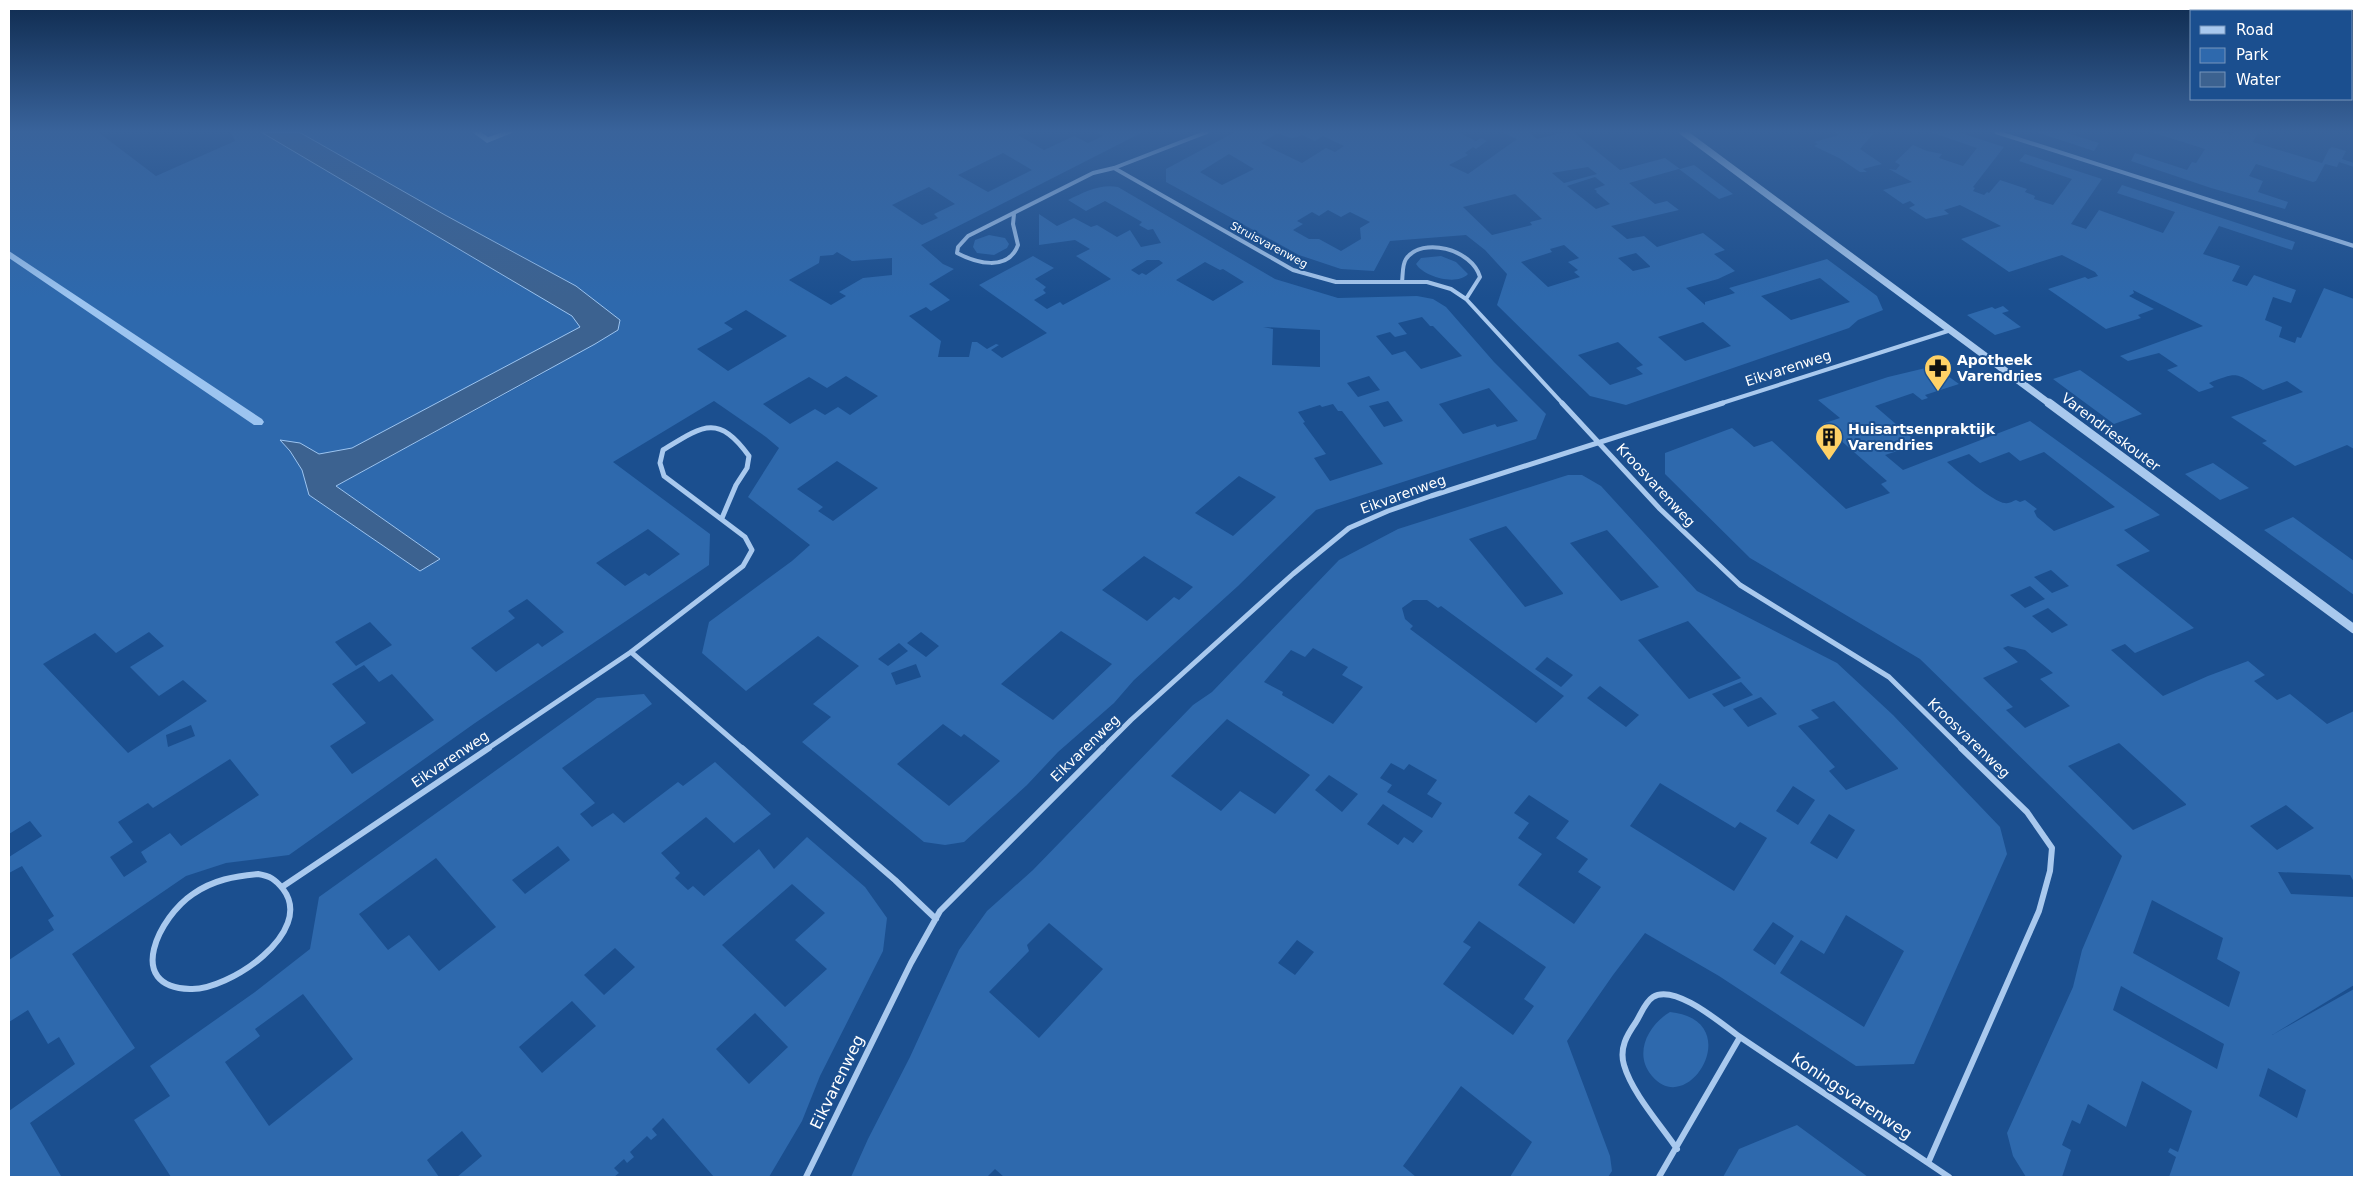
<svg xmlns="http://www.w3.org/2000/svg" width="2363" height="1186" viewBox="0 0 2363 1186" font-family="'DejaVu Sans',sans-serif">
	<rect width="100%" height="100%" fill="#1b4f8f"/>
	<!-- green -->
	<path fill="#2e69ad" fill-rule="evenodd" d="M9,132H98L156,176L235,141L231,132H1024L1018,135L1044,150L1074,136L1088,143L1103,136L1096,132H1143L921,245L943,264L954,269L929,284L950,300L931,311L926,307L909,316L941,341L938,357H969L972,342H977L987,349L996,344L999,345L991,350L1002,358L1047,333L979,285L1033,256L1054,268L1035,279L1046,287L1043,290L1046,293L1034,300L1047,309L1060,302L1063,305L1111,279L1076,256L1090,249L1075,240L1039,245V214L1057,226L1074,218L1091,227L1097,225L1117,237L1130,230L1141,247L1161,243L1153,229L1148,230L1139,225L1142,222L1105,201L1086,211L1068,200C1085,192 1099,184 1118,187L1275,279L1338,298L1417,296L1433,299L1446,307L1494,362L1546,414L1536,439L1316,510L1238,586L1134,680L1114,703L1058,752L1027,785L964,842L945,845L924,842L802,742L831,717L813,704L859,666L818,636L746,691L702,653L709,622L792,561L810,545L748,497L779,448L766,437L714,401L613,462L710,534L709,565L475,723L289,855L226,863L186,876L72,954L135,1048L30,1123L61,1176L9,1177V1111L75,1064L59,1037L48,1044L28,1010L9,1022V960L54,930L48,920L54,916L22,866L9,873V857L42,836L30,821L9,834ZM1003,153L1032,170L988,192L958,175ZM929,187L955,204L934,214L938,218L922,225L892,205ZM837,252L852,261L892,258V275L863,278L839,292L846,296L831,305L789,280L819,263L820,256L833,255ZM1147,260H1159L1163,263L1146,275L1142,273L1139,275L1131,270ZM1205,262L1220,270L1223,269L1244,282L1213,301L1176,280ZM746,310L787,336L728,371L697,349L733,329L724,323ZM1422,317L1430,326H1433L1462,356L1421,369L1405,351L1392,355L1376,336L1390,332L1395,337L1407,334L1398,323ZM1263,327L1320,330V367L1272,365L1273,329ZM555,367L336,486L440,559L420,571L309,495ZM846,376L878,396L850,415L838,407L825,415L815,409L790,424L763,404L809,377L827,388ZM1369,376L1380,390L1358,397L1347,383ZM1489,388L1518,421L1497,427L1495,424L1463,434L1439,404ZM1388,401L1403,421L1384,427L1369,406ZM1333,404L1338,411H1342L1383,464L1330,481L1314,458L1326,454L1303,423L1305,422L1298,412L1320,405L1322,407ZM837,461L878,488L833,521L818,511L823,507L797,489ZM1239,476L1276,497L1233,536L1195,513ZM648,529L680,554L649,576L645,573L625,586L596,563ZM1144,556L1193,587L1179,600L1174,597L1147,621L1102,590ZM527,599L564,632L542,647L538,643L496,672L471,648L515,618L508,611ZM370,622L392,645L356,666L335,642ZM1061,631L1112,664L1053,720L1001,684ZM149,632L164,646L130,667L159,696L183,680L207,701L128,753L43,664L95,633L116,653ZM921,632L939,646L926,657L907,643ZM899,643L908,651L888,666L878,659ZM916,664L921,677L896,685L891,673ZM364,665L379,682L392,674L434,720L352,774L330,746L366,723L332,684ZM943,724L961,737L964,734L1000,761L949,806L897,764ZM191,725L195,736L168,747L166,735ZM230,759L259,795L181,846L170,833L141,852L147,862L124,877L110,857L133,842L118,822L148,803L153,808Z
		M1235,132H1458L1476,141L1481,138L1487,141L1476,149L1473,147L1465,153L1468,155L1449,165L1468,174L1517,139L1504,133L1506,132H1529L1537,139L1561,133L1573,132L1620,170L1665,158L1680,169L1694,165L1733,194L1719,199L1679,169L1629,183L1655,204L1667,201L1679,210L1611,226L1627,239L1644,236L1657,247L1703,233L1725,250L1714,254L1735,271L1718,279L1686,288L1705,305V302L1735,293L1729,288L1827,259L1877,296L1883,310L1858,320L1849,328L1626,405L1590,396L1497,305L1507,274L1485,250L1466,235L1390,241L1374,271L1341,269L1299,255L1166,182V169ZM1278,133C1288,138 1292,140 1302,135L1315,141L1323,136L1344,146L1335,152L1326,148L1302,163L1261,143ZM1229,154L1254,169L1222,185L1200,172ZM1588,167L1597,174L1564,183L1552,173ZM1595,177L1605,185L1594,189L1597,191L1596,192L1610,204L1596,209L1567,186ZM1515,194L1542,219L1530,222L1532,225L1492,235L1463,207ZM1328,210L1341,217L1350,212L1370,222L1360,228L1361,239L1341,251L1319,239H1309L1293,230L1303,224L1297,221L1312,212L1319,216ZM1564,245L1579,258L1568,262L1578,270L1574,272L1580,277L1548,287L1521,262L1552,252L1550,249ZM1636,253L1650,266V267L1633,271L1618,258ZM1820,278L1850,302L1791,320L1761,296ZM1703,322L1731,346L1685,361L1658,337ZM1618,342L1643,365L1636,368L1643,374L1610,385L1578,355Z
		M1835,132L1874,133L1860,149L1882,164L1863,169L1867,172H1860L1839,158L1814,146L1818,144L1814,142L1839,135Z
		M1930,132H1958L2004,147L1973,187L1975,188L1973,191L1984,195L1987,192L1989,193L2000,180L2027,189L2025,192L2035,196L2034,199L2053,205L2072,179L2019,161L2025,154L2102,179L2071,224L2086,229L2099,210L2163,233L2175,212L2117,193L2122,185L2295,242L2292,250L2219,226L2203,254L2240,266L2232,281L2247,286L2254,275L2296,290L2291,303L2273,297L2265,320L2282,327L2279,337L2295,343L2297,337L2301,338L2324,288L2354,299V449L2347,445L2295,466L2262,443L2267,441L2231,417L2303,392L2287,381L2263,390C2235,373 2240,371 2209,383L2214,387L2199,392L2167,370L2178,366L2159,353L2128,361L2120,356L2203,326L2133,290L2134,293L2129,296L2154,309L2138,315L2141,318L2106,329L2048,289L2085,277L2088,279L2098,276L2095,272L2062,255L2009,272L1961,239L2001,226L1960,205L1944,210L1949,214L1926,219L1909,208L1915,205L1910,201L1903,204L1883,190L1912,182L1889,169L1896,170L1900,165L1895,162L1913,145L1927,151L1942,154L1939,158L1963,166L1977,148Z
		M2036,132H2064L2099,143L2094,151Z
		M2151,132H2219L2231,135L2234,132H2258L2253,142L2322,163L2329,149L2332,147L2346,151L2342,159L2354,163V167L2339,162L2337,167L2325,164L2316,181L2313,182L2256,164L2249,176L2263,181L2258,192L2288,202L2285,209L2211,188L2131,161L2135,153L2187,170L2192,162L2196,163L2205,149Z
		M989,235L1005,238L1009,244L1007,248L994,255L977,253L973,247L975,240Z
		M1441,256L1456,262L1468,274C1457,286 1424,277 1416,264L1421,258Z
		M2003,306L2009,311L2002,313L2021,327L1995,335L1967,315L1992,307L1995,309Z
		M1934,366L1959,384L1925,395L1928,398L1922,400L1913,393L1875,406L1919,444L1885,455L1903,470L2030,421L2160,515L2124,530L2150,551L2116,565L2194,628L2135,653L2125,644L2111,650L2163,696L2208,676L2248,661L2265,675L2254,681L2277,700L2290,694L2327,724L2354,711V882L2350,875L2278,872L2291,894L2354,897V985L2272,1035L2354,989V1177H2169L2176,1157L2168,1152L2170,1148L2178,1152L2192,1111L2142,1081L2126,1127L2088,1104L2080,1124L2072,1120L2062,1145L2071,1150L2062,1177H2026L2013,1156L2007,1133L2073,987L2082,950L2122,856L1920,659L1750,558L1665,474V453L1732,428L1754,447L1772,441L1846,509L1890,493L1881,484L1887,481L1822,424L1840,418L1818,400L1888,377ZM2009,452L2020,461L2044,452L2115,507L2054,531L2037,517L2034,511L2037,509L2025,500L2020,502L2016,500C2013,501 2009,504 2005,503C1994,503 1957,471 1947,462L1969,454L1980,463ZM2051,570L2069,586L2052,593L2034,577ZM2030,586L2045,599L2025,608L2010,595ZM2048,608L2068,625L2052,633L2032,616ZM2008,646L2025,650L2053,673L2040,679L2070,706L2025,728L2006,710L2013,707L1983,678L2018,662L2003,648ZM2119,743L2186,804V805L2133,830L2068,766ZM2286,805L2314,828L2277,850L2250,826ZM2152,900L2223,938L2217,959L2240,972L2229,1007L2133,953ZM2121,986L2224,1044L2217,1069L2113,1010ZM2268,1068L2306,1090L2297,1118L2259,1096Z
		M2080,370L2142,414L2114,424L2053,379Z
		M2213,463L2249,488L2220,500L2185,474Z
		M1568,475H1582L1601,486L1697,591L1837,663L1893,715L2000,827L2007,854L1914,1064L1856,1066L1719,976L1645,933L1613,975L1567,1041L1610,1156L1612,1171L1608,1177H1510L1532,1142L1461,1086L1403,1166L1416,1177H1004L995,1169L987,1177H851L868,1139L910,1057L959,950L987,911L1033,870L1193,705L1212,692L1339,560L1398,529ZM1506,526L1563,593V594L1525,607L1469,539ZM1607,530L1659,587L1621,601L1570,543ZM1413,600H1427L1438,608L1441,606L1564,696L1536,723L1410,629L1413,626L1405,619L1402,608ZM1688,621L1741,678L1689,699L1638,640ZM1313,648L1348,667L1342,675L1363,687L1333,724L1282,695L1283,692L1264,682L1291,650L1305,657ZM1547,657L1573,675L1561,687L1535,669ZM1741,682L1753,695L1724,707L1712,694ZM1600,686L1639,715L1626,727L1587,698ZM1761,697L1777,714L1748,727L1733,709ZM1834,701L1898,768V769L1846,790L1829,771L1835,767L1798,726L1819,718L1811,710ZM1227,719L1310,775L1275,814L1240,791L1221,811L1171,776ZM1391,763L1404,770L1409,764L1437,780L1427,794L1442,803L1432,818L1387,792L1392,785L1380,778ZM1329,775L1358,794L1342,812L1315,790ZM1660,783L1735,828L1740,822L1767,838L1734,891L1630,826ZM1793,786L1815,800L1798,825L1776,811ZM1529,795L1569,821L1556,838L1588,859L1578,872L1601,887L1574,924L1518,885L1542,854L1518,838L1529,823L1514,813ZM1383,804L1423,831L1413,843L1404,837L1398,845L1367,824ZM1829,814L1855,830L1837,859L1810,843ZM1846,915L1904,951L1864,1027L1780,973L1801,940L1824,954ZM1479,921L1546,967L1524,999L1534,1006L1513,1035L1443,984L1471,947L1463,942ZM1773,922L1794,936L1775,965L1753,950ZM1049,923L1103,969L1039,1038L989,992L1029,951L1027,945ZM1297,940L1314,952L1295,975L1278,963Z
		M2293,517L2354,561V595L2264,530Z
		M644,694L652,704L562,768L595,803L580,814L592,827L613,813L624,823L678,782L683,786L715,762L771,814L734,843L706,817L661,853L680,873L675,878L688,890L693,886L704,896L759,849L774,869L807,837L865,887L887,918L883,951L820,1076L802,1121L769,1177H714L663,1118L652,1129L657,1135L651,1140L647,1136L630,1152L634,1157L627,1163L624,1159L614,1168L619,1173L614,1177H457L482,1156L462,1131L427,1160L439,1177H171L134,1120L170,1096L150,1066L255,992L310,949L319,897L597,698ZM558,846L570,860L525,894L512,880ZM436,858L496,927L439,971L409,935L388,950L359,914ZM792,884L825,913L795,940L827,969L785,1007L722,945ZM615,948L635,967L604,995L584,975ZM303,994L353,1059L269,1126L225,1062L260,1036L255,1029ZM572,1001L596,1026L542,1073L519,1047ZM755,1013L788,1047L749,1084L716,1049Z
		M1670,1012C1748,1020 1689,1120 1652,1076C1633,1054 1648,1025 1670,1012Z
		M1797,1125L1868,1177H1723L1739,1149Z"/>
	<!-- water -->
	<path fill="#3c6290" stroke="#9cc4f0" d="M261,132H299L445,215L576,286L620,320L618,330L595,344L336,486L440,559L420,571L309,495L302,470L290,451L280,440L300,443L319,454L352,448L580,327L572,316Z"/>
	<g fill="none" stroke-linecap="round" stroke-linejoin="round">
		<!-- stream -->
		<path fill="#9cc4f0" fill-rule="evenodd" d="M472,132H481L488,137L503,132H514L487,143Z
			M9,251L262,419L264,422L262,425H254L9,258Z"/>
		<!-- minor-far2 -->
		<path stroke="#a9c9ee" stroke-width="4" d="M1996,132L2354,246
			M1114,168L1293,270L1336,282H1427L1451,289L1466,299L1563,404
			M1014,214L1013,224L1018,245C1008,272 976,263 957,253L958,247L968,236L1093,173L1114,168L1207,132
			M1402,282C1403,275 1402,265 1406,259C1422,236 1472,249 1480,277L1466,299
			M1719,404L1951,330"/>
		<!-- minor-far1 -->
		<path stroke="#a9c9ee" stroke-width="5" d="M1562,403L1660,509L1740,585L1889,677L1962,749
			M631,652L743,749
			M487,749L631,652L743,566L752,550L745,537L664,476L660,463L663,450C702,426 718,413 749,456L747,468L736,485L722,518
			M1102,749L1131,720L1293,574L1349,528L1388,511L1431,496L1723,403"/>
		<!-- minor -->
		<path stroke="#a9c9ee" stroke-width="6" d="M742,748L895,880L936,919
			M258,874C270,876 275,879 283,889C316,932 228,991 190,989C123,987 160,916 193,894C213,880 235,876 258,874Z
			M282,887L489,748
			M1677,1149C1660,1124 1632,1093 1624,1065C1619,1048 1627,1035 1636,1022C1641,1014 1645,1002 1653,997C1675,983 1723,1025 1740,1037
			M1928,1163L2039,911L2050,871L2052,848L2027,812L1961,748
			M806,1177L911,963L940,911L1103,748
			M1659,1177L1740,1037L1949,1177"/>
		<!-- tertiary-far1 -->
		<path stroke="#a9c9ee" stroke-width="7" d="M1683,132L2050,404"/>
		<!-- tertiary -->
		<path stroke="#a9c9ee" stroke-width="9" d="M2049,403L2354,629"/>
	</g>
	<!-- sky -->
	<linearGradient id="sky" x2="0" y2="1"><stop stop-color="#0f2b4f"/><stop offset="0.44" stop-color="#39639b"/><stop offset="1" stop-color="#39639b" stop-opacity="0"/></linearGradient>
	<rect width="2363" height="298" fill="url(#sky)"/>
	<!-- icons -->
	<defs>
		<g id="pharmacy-pin" transform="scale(1.4375)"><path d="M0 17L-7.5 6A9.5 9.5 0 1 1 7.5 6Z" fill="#ffd166" stroke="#1b4f8f"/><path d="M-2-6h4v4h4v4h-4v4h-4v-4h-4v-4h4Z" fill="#111"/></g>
		<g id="building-pin" transform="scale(1.4375)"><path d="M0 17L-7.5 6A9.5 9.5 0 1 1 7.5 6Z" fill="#ffd166" stroke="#1b4f8f"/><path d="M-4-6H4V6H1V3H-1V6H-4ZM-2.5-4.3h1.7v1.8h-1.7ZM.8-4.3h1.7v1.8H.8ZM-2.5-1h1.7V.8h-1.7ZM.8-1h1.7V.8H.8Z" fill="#111"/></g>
	</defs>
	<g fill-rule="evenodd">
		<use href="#pharmacy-pin" x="1938" y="368"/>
		<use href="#building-pin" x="1829" y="437"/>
	</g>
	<g text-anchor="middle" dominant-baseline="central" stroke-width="4" stroke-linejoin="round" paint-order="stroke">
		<!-- far-street labels -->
		<g font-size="11" fill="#fff" stroke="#1b4f8f">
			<text transform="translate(1269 245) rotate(28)">Struisvarenweg</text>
		</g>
		<!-- poi labels -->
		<g font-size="14" font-weight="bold" fill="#fff" stroke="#1b4f8f" text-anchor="start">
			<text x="1957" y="360">Apotheek<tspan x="1957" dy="16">Varendries</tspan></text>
			<text x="1848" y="429">Huisartsenpraktijk<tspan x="1848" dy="16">Varendries</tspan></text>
		</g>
		<!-- street labels -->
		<g font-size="14" fill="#fff" stroke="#1b4f8f">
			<text transform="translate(1788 368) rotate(-18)">Eikvarenweg</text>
			<text transform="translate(2111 432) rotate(37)">Varendrieskouter</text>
			<text transform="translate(1656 485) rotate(47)">Kroosvarenweg</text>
			<text transform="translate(1403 494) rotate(-20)">Eikvarenweg</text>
			<text transform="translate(1969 738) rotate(44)">Kroosvarenweg</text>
			<text transform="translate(1085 748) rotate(-44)">Eikvarenweg</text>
			<text transform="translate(450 759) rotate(-34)">Eikvarenweg</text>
		</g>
		<!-- near-street labels -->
		<g font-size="16" fill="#fff" stroke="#1b4f8f">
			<text transform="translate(837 1082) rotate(-64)">Eikvarenweg</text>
			<text transform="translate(1852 1096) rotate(34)">Koningsvarenweg</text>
		</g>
	</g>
	<!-- border -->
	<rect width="2363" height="1186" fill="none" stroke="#ffffff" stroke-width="20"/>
	<!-- legend -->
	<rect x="2190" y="10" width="162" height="90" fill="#1b4f8f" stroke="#7695bc"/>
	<rect x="2200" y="26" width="25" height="8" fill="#a9c9ee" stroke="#7695bc"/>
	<text x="2236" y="35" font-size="15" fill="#ffffff">Road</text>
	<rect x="2200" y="48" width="25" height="15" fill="#2e69ad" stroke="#7695bc"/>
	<text x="2236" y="60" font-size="15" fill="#ffffff">Park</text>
	<rect x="2200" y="72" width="25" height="15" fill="#3c6290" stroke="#7695bc"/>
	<text x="2236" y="85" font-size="15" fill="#ffffff">Water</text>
</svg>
